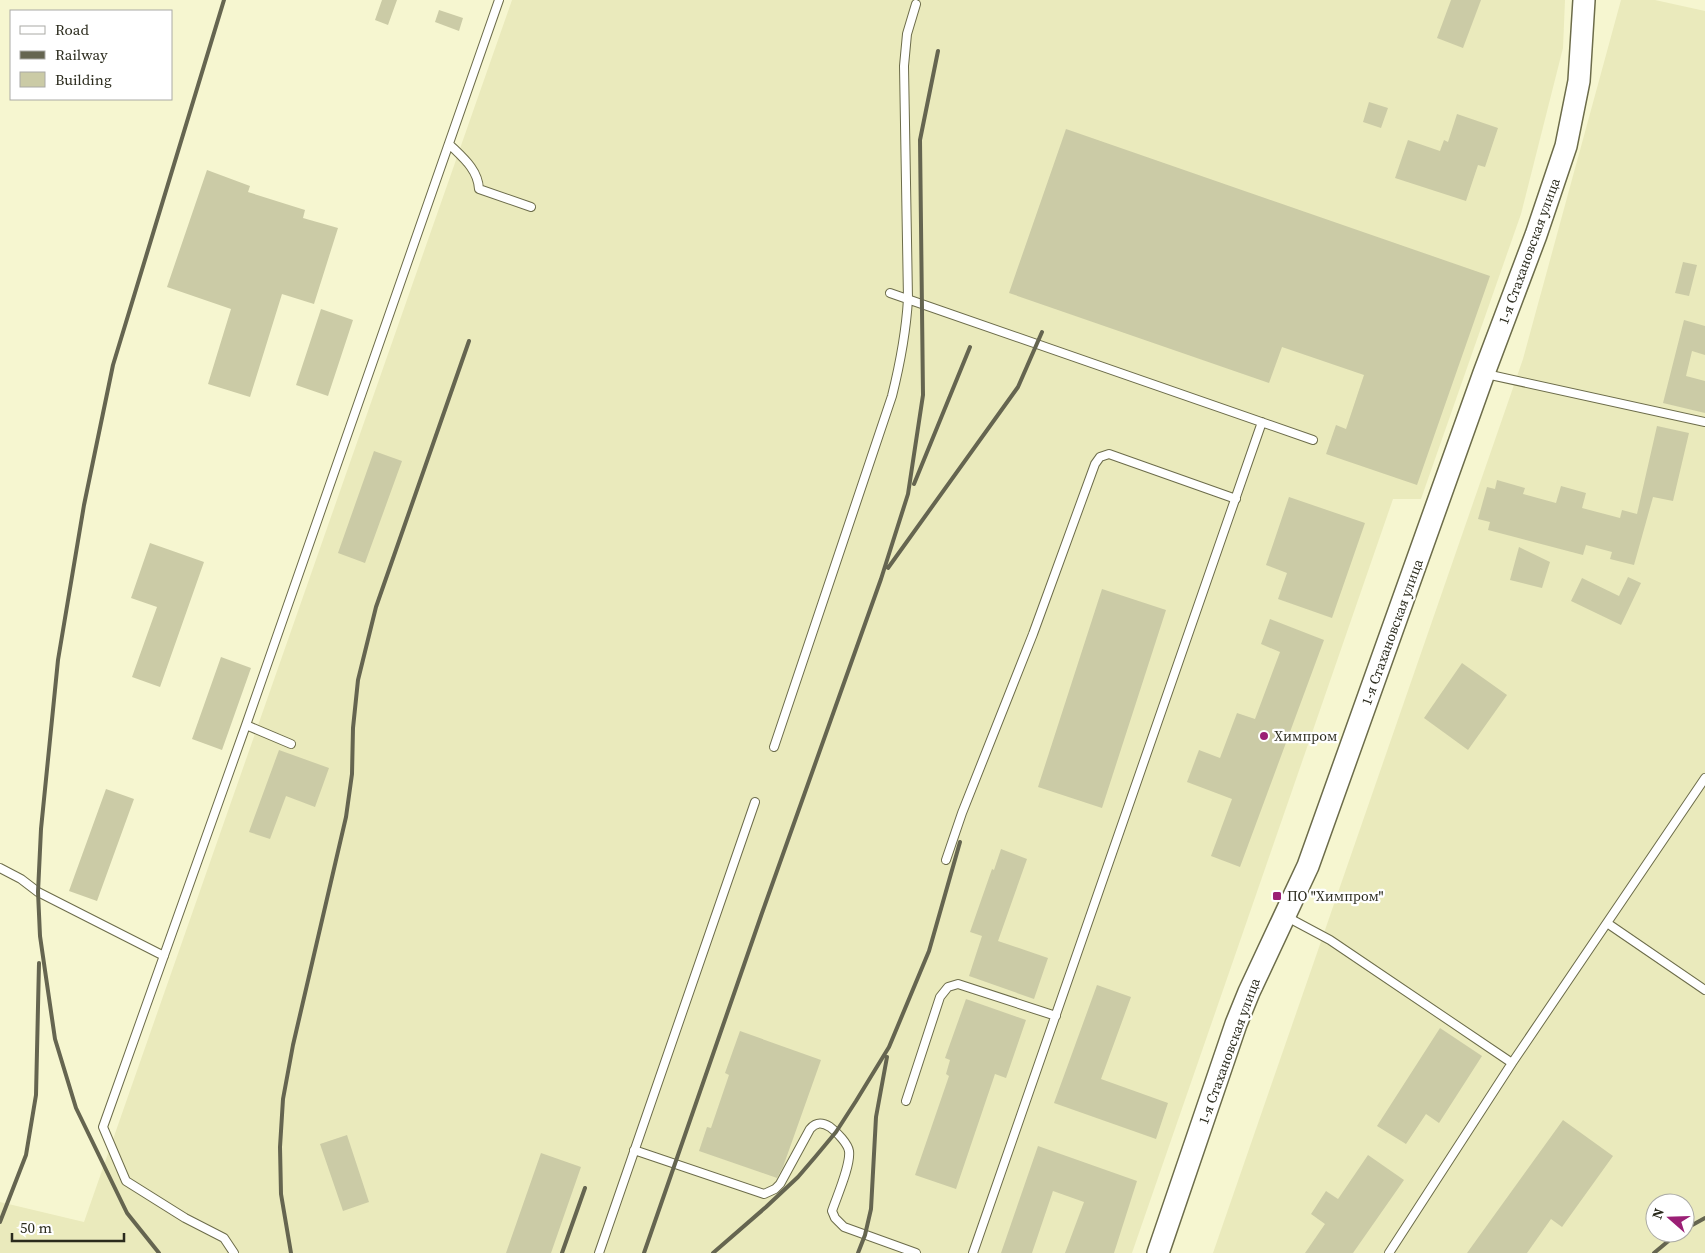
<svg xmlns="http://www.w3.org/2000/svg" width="1705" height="1253" viewBox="0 0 1705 1253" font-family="'Source Serif 4',serif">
	<rect width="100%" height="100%" fill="#f6f6d0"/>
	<!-- built -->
	<path fill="#eaeabc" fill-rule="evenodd" d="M512,0H1565L1563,48L1521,214L1421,499H1393L1132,1253H0V1202L84,1222Z
		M1621,0H1655L1705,11V1253H1213L1523,359ZM1655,1203H1685V1233H1655Z"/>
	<!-- building -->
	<path fill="#cbcba6" d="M382,0H397L388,25L375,20Z
		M1451,0H1481L1463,48L1437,38Z
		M439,10L463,18L459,31L435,22Z
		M1369,102L1388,108L1381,128L1363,122Z
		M1457,114L1498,128L1485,167L1478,165L1466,201L1395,178L1408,140L1440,151L1444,140L1448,142Z
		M1066,129L1490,276L1417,485L1326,454L1336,425L1346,429L1364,375L1282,347L1269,383L1009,293Z
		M207,170L250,186L248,192L305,210L303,218L338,228L314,304L282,294L250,397L208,384L231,309L167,287Z
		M1683,262L1697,265L1689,296L1675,293Z
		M321,309L353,320L328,396L296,385Z
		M1684,320L1705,326V355L1692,351L1686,376L1705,381V413L1663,403Z
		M1657,426L1689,433L1673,501L1653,497L1634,565L1610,559L1612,552L1586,545L1583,555L1488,530L1490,522L1478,519L1487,487L1495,489L1497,480L1525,488L1523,494L1556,503L1561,486L1586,493L1582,508L1620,518L1622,510L1637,514Z
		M374,451L402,461L365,563L338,553Z
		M1289,497L1365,523L1332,618L1278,599L1287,573L1266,565Z
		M150,543L204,562L160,687L132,677L157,607L131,598Z
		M1519,547L1550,562L1542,588L1510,580Z
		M1628,577L1641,583L1621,625L1571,601L1582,578L1619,596Z
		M1102,589L1166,610L1102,808L1038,787Z
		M1270,619L1324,640L1240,867L1211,856L1232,799L1187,782L1199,750L1220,758L1237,713L1255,719L1280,652L1261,644Z
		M221,657L251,668L222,750L192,739Z
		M1462,663L1507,695L1468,750L1424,718Z
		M279,750L329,768L315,807L286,796L270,839L249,832Z
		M106,789L134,799L97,901L69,891Z
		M1001,849L1027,859L998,941L1048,958L1034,999L969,976L982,936L970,932L992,869L994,870Z
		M1097,985L1131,997L1101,1079L1168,1103L1156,1139L1054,1103Z
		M966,999L1026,1020L1006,1078L995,1074L956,1189L915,1175L949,1076L946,1074L950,1060L945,1058Z
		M1440,1028L1482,1056L1439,1123L1426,1114L1406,1144L1377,1126Z
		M740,1031L821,1060L783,1167L777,1178L699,1151L707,1127L711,1128L729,1075L725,1073Z
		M1563,1120L1613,1156L1562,1227L1551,1219L1527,1253H1467Z
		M347,1135L369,1202L343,1211L320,1144Z
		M1038,1146L1137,1181L1114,1253H1065L1084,1202L1053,1191L1032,1253H1001Z
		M541,1153L581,1167L551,1253H506Z
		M1368,1155L1404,1180L1353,1253H1305L1325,1224L1311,1214L1326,1191L1338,1199Z"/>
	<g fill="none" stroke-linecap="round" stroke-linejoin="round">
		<!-- service casing -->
		<g stroke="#6c6c4a" stroke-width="10">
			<path id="service" d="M449,144C462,157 478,169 479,189L531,207
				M890,293L1313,440
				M1486,374L1705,422
				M246,725L291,744
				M774,747L892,396C900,364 906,333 908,299L904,66L907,34L916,4
				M946,860L962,813L1033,634L1095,464L1100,457L1109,454L1236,499
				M0,868L21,879L38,892L164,956
				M1287,917L1330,940L1512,1063L1389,1253
				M1607,923L1705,990
				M1512,1063L1705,778
				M906,1101L940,997L948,987L958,984L1056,1016
				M634,1150L764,1194L775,1189L780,1184L810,1129C816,1122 822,1122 830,1127C837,1132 848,1144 849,1151C851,1165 837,1196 832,1211L835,1218L844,1227L916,1253
				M234,1253L224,1238L185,1218L126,1181L103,1127L246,725L499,0
				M599,1253L755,802
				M973,1253L1262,422"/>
		</g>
		<!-- secondary casing -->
		<g stroke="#6c6c4a" stroke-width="24">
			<path id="secondary" d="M1158,1253L1236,1024L1249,992L1308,866L1484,373L1536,235L1566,146L1579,81L1584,0"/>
		</g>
		<!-- service -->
		<use href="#service" stroke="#fff" stroke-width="8"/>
		<!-- secondary -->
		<use href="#secondary" stroke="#fff" stroke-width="21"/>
		<!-- rail -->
		<path stroke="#656550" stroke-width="4" d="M914,484L970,347
			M888,568L1018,387L1042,332
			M0,1222L26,1155L36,1095L39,963
			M1685,1229L1705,1218
			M159,1253L127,1213L76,1108L55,1039L40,936L38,892L41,829L58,660L84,505L113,365L224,0
			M291,1253L281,1194L280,1147L283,1099L293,1045L346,817L352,774L353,728L358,680L376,607L469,341
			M562,1253L585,1188
			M644,1253L762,913L881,579L908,494L923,395L920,140L938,51
			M713,1253L766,1207L798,1177L816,1156L836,1132L856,1101L889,1047L929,951L960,842
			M858,1253L865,1235L871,1209L876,1117L887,1057
			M1654,1253L1678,1233"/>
	</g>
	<!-- markers -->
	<g fill="#9b1f75" stroke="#fff" stroke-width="2">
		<circle cx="1264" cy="736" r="5"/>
		<rect x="1272" y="891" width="10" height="10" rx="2.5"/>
	</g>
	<g text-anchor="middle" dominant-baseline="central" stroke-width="4.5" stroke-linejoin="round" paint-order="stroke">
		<!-- street labels -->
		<g font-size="14" fill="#2b2b1d" stroke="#fff">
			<text transform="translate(1529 251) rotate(-70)">1-я Стахановская улица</text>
			<text transform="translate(1392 632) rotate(-70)">1-я Стахановская улица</text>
			<text transform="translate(1229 1051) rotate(-70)">1-я Стахановская улица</text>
		</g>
		<!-- poi labels -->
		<g font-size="14" fill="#2b2b1d" stroke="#fff" text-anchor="start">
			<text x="1274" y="736">Химпром</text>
			<text x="1287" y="896">ПО "Химпром"</text>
		</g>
	</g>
	<!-- legend -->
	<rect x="10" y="10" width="162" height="90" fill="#ffffff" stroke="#aaaaa5"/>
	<rect x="20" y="26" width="25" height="8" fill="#ffffff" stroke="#aaaaa5"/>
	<text x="55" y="35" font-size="15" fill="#2b2b1d">Road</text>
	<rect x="20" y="51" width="25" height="8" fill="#656550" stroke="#aaaaa5"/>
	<text x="55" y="60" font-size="15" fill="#2b2b1d">Railway</text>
	<rect x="20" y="72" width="25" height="15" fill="#cbcba6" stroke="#aaaaa5"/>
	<text x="55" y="85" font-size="15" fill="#2b2b1d">Building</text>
	<!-- north arrow -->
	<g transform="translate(1670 1218) rotate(290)"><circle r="24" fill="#ffffff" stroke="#aaaaa5"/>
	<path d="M0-4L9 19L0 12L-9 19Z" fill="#9b1f75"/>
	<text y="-8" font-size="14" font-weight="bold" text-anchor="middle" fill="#2b2b1d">N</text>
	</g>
	<!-- scale -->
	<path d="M12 1233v8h112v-8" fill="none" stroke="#2b2b1d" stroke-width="2.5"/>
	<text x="20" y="1233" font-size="15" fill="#2b2b1d" stroke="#ffffff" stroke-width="4" paint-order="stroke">50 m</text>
</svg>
